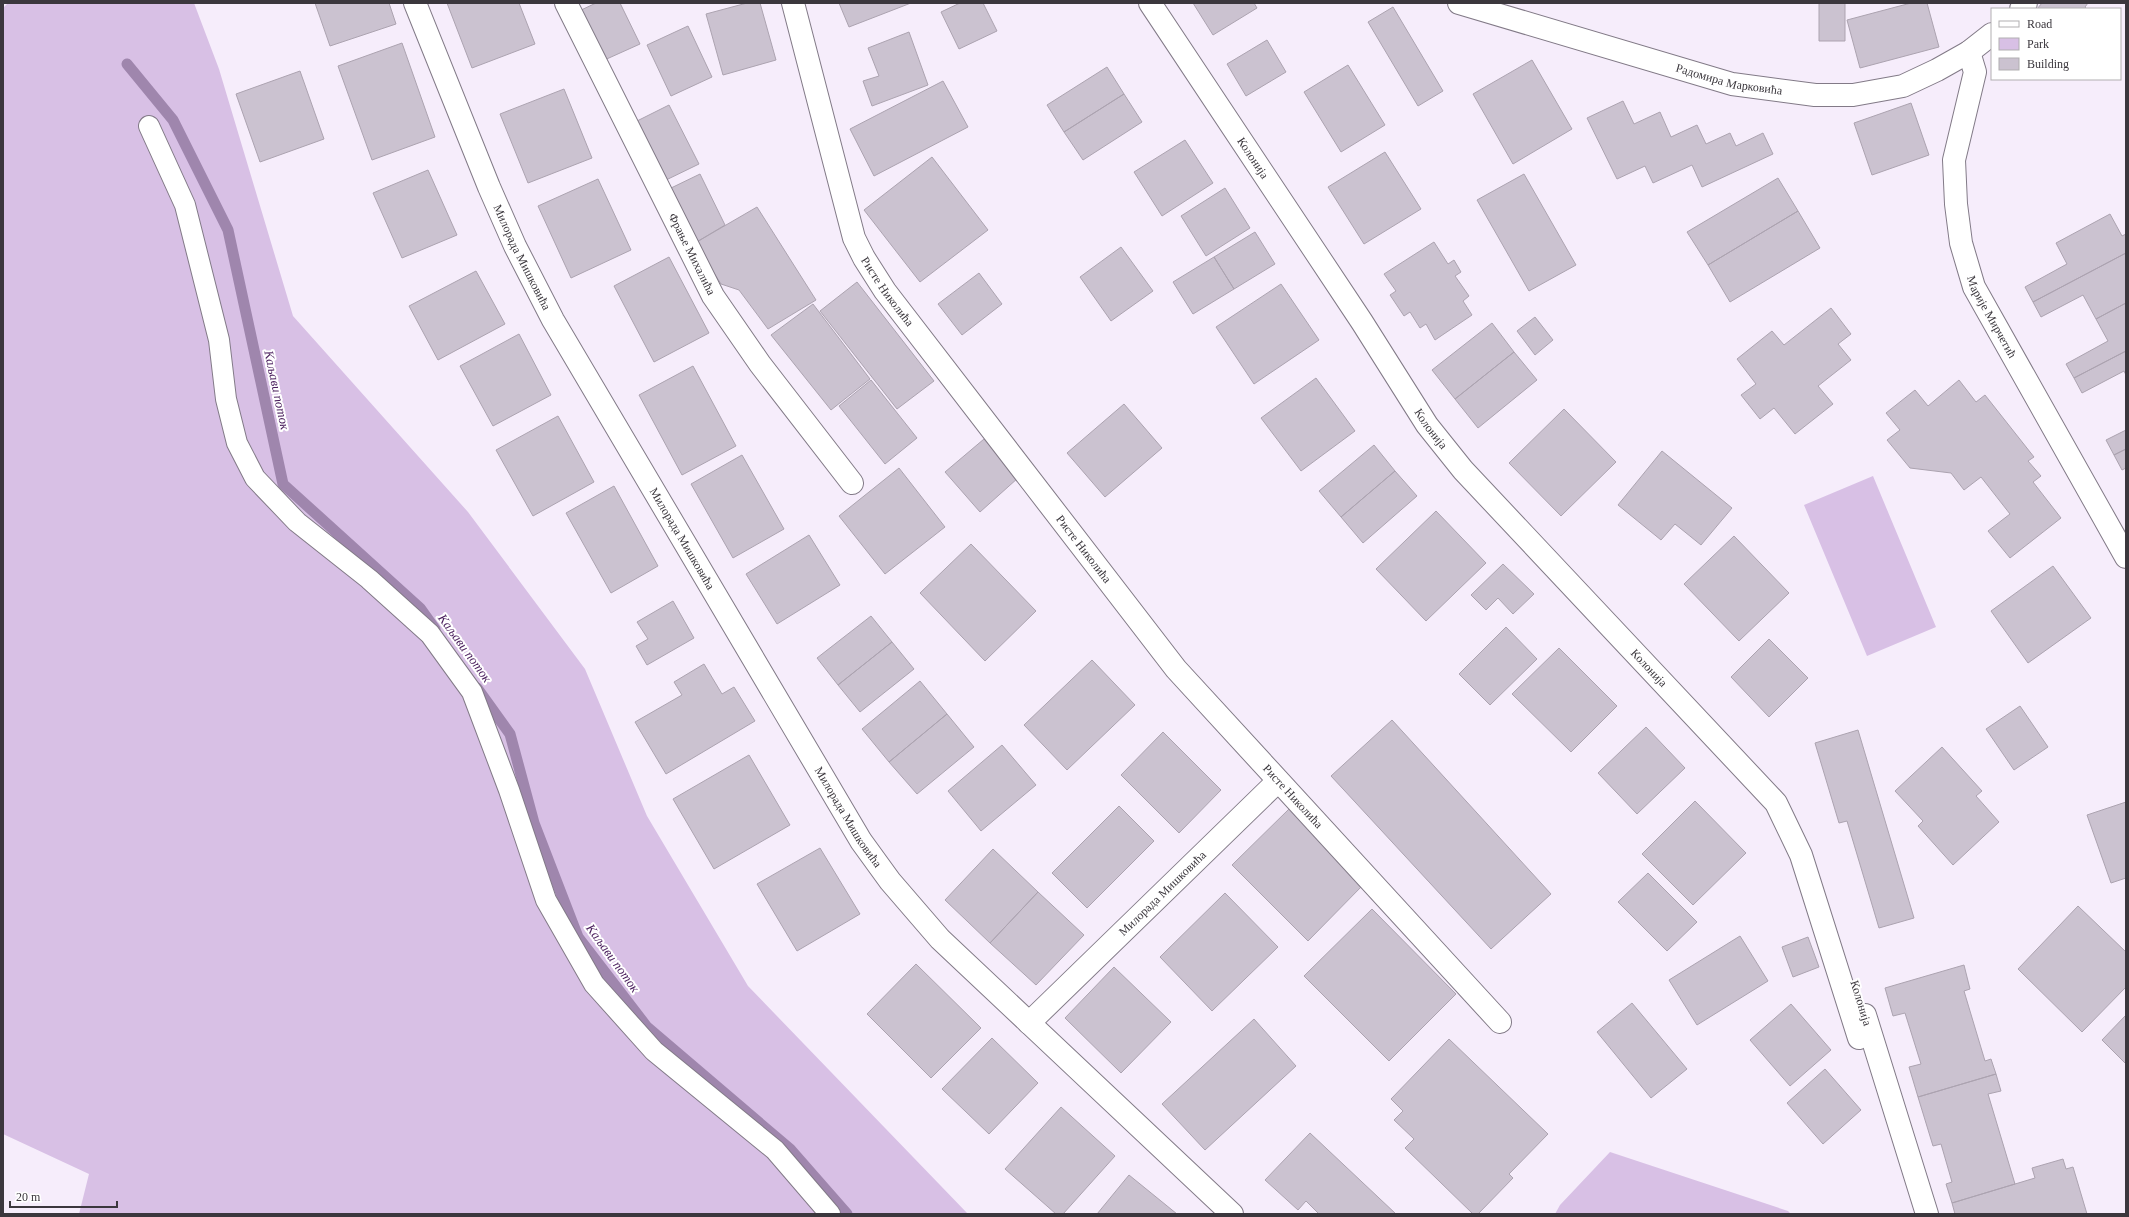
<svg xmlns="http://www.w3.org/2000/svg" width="2129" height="1217" viewBox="0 0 2129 1217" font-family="'Times New Roman',serif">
	<rect width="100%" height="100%" fill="#f6edfb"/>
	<!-- green -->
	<path fill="#d8c0e5" d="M8,3H194L219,69L293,316L468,512L585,669L647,816L748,986L968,1214H79L89,1174L3,1134V8Z
		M1873,476L1936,627L1867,656L1804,505Z
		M1610,1152L1788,1211L1791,1214H1555L1560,1205Z"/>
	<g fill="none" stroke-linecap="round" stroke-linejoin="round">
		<!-- stream -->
		<path stroke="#9f86ad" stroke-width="11" d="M127,64L173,120L228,230L283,484L420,608L435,629
			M477,688L510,734L534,823L578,937L647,1027L790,1149L847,1214"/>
	</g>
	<!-- building -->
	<path fill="#cbc2d0" stroke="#aca3b0" d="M315,3H389L396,24L330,46Z
		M447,3H519L535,44L472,68Z
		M596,3H620L640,44L600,62L577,12Z
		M747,3H760L776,60L723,75L706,14Z
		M839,3H911L849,27Z
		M960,3H983L997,31L959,49L941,12Z
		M1193,3H1254L1257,8L1213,35Z
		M1819,3H1845V41H1819Z
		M1911,3H1927L1939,47L1860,68L1847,20Z
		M2042,3H2088L2085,7L2087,9H2037Z
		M1393,7L1443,91L1418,106L1368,22Z
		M688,26L712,77L671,96L647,45Z
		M909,32L928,85L872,106L863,81L879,76L868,48Z
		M1267,40L1286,72L1246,96L1227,64Z
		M402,43L435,137L372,160L338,66Z
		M1532,60L1572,129L1513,164L1473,94Z
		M1348,65L1385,125L1341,152L1304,92Z
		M1107,67L1124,94L1064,132L1047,105Z
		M300,71L324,139L260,162L236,94Z
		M943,81L968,127L874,176L850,129Z
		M564,89L592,158L528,183L500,114Z
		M1124,94L1142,122L1083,160L1064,132Z
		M1623,101L1634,124L1660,112L1671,137L1697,125L1706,144L1730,133L1736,146L1763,133L1773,154L1702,187L1692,165L1653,183L1645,166L1617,179L1587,118Z
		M1911,103L1929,155L1872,175L1854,123Z
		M669,105L699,164L664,181L635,122Z
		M1185,140L1213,183L1162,216L1134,172Z
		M1385,152L1421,209L1364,244L1328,187Z
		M932,157L988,230L920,282L864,210Z
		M428,170L457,235L402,258L373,193Z
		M700,174L725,225L695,243L669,189Z
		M1524,174L1576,265L1529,291L1477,200Z
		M1778,178L1798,211L1708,265L1687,232Z
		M598,179L631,250L571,278L538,206Z
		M1225,188L1250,228L1206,256L1181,216Z
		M757,207L816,300L768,329L739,290L721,284L695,243Z
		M1798,211L1820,248L1730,302L1708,265Z
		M2110,214L2122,236L2126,234V253L2033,302L2025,287L2067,264L2056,243Z
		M1255,232L1275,264L1234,289L1214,257Z
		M1434,242L1448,264L1454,260L1461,272L1455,276L1469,296L1463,301L1472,315L1435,340L1426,324L1420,328L1410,312L1404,316L1390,295L1396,291L1384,274Z
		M1121,247L1153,291L1111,321L1080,277Z
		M2126,253V303L2096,319L2083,295L2041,317L2033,302Z
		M669,257L709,333L654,362L614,286Z
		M1214,257L1234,289L1193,314L1173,282Z
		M476,271L505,324L438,360L409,306Z
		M979,273L1002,304L962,335L938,304Z
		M857,282L934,381L897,409L820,311Z
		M1281,284L1319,340L1254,384L1216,327Z
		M2126,303V351L2074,378L2066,364L2108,341L2096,319Z
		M813,304L870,379L831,410L771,335Z
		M1831,308L1851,334L1838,344L1851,360L1818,386L1833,404L1795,434L1774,408L1760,419L1741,395L1756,384L1737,359L1772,331L1784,345Z
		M1535,317L1553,340L1535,355L1517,331Z
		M1492,323L1514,352L1455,399L1432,370Z
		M519,334L551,395L493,426L460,366Z
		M2126,351V375L2124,371L2082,393L2074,378Z
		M1514,352L1537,380L1478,428L1455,399Z
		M693,366L736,446L682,475L639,395Z
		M1316,378L1355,431L1301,471L1261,418Z
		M871,380L917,438L885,464L839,406Z
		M1959,380L1976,402L1985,395L2034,457L2028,461L2041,476L2033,482L2061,518L2010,558L1988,531L2010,514L1981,477L1964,490L1951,473L1910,468L1887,440L1900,430L1886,413L1915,390L1928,406Z
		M1124,404L1162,448L1105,497L1067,453Z
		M1564,409L1616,462L1561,516L1509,463Z
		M558,416L594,482L533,516L496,450Z
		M2126,430V449L2114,455L2106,440Z
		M984,439L1018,478L980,512L945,472Z
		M1374,445L1395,471L1341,517L1319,491Z
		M2126,449V468L2122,470L2114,455Z
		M1662,451L1732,508L1701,545L1675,524L1661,540L1618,505Z
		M742,455L784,529L733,558L691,484Z
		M899,468L945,527L885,574L839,516Z
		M1395,471L1417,496L1363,543L1341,517Z
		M614,486L658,566L611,593L566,513Z
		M1436,511L1486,563L1426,621L1376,569Z
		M809,535L840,585L777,624L746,574Z
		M1734,536L1789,593L1739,641L1684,584Z
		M971,544L1036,611L985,661L920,593Z
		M1503,564L1534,594L1513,614L1498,598L1486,610L1471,595Z
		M2053,566L2091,618L2028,663L1991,611Z
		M673,601L694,638L647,665L636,646L648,639L637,622Z
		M871,616L892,642L838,685L817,658Z
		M1506,627L1537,659L1490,705L1459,674Z
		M1769,639L1808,678L1769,717L1731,677Z
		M892,642L914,669L860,712L838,685Z
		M1559,648L1617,706L1571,752L1512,694Z
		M1092,660L1135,705L1067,770L1024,725Z
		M704,664L722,694L734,687L755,721L666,774L635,722L682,695L674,682Z
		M920,681L947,714L889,762L862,729Z
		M2020,706L2048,747L2014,770L1986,729Z
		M947,714L974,747L917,794L889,762Z
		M1392,720L1551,894L1491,949L1331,776Z
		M1646,727L1685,768L1637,814L1598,773Z
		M1858,730L1914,918L1879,928L1847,821L1839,823L1815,743Z
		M1163,732L1221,790L1179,833L1121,775Z
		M1002,745L1036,785L981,831L948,791Z
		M1942,747L1982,791L1976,796L1999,822L1953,865L1918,826L1923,821L1895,791Z
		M749,755L790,825L714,869L673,799Z
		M1695,801L1746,853L1693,905L1642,854Z
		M2126,802V878L2111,883L2087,815Z
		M1119,806L1154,841L1087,908L1052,873Z
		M1289,809L1363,885L1308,941L1232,865Z
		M820,848L860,914L797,951L757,884Z
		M993,849L1038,892L990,943L945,900Z
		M1648,873L1697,922L1667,951L1618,902Z
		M1038,892L1084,935L1036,985L990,943Z
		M1225,893L1278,947L1212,1011L1160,957Z
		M2078,906L2126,952V987L2082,1032L2018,969Z
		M1372,909L1456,994L1389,1061L1304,976Z
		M1740,936L1768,981L1697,1025L1669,980Z
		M1808,937L1819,967L1793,977L1782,947Z
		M916,964L981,1028L931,1078L867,1014Z
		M1964,965L1970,989L1964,991L1985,1061L1991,1059L1996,1074L1918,1097L1909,1067L1921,1064L1905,1013L1893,1016L1885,988Z
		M1114,967L1171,1022L1121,1073L1065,1018Z
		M1632,1003L1687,1069L1651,1098L1597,1032Z
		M1791,1004L1831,1050L1790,1086L1750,1040Z
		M2126,1015V1064L2102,1040Z
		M1254,1019L1296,1066L1205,1150L1162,1104Z
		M992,1038L1038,1083L989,1134L942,1089Z
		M1449,1039L1548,1134L1509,1174L1513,1178L1478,1214H1473L1405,1148L1414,1139L1394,1120L1403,1111L1391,1099Z
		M1825,1069L1861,1110L1823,1144L1787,1103Z
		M1996,1074L2001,1091L1988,1094L2015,1184L1952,1203L1946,1184L1952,1182L1941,1144L1933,1146L1918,1097Z
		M1061,1107L1115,1156L1063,1214H1056L1005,1169Z
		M1310,1133L1396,1214H1319L1306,1201L1298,1210L1265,1180Z
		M2063,1159L2066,1169L2073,1167L2087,1214H1955L1952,1203L2035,1178L2032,1168Z
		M1129,1175L1177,1214H1097Z"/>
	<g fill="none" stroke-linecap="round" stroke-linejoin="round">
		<!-- lane casing -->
		<g stroke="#827a87" stroke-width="22">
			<path id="lane" d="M149,126L185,205L219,340L226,399L237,443L255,478L297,522L369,579L430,634L472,692L509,790L546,900L594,984L654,1051L775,1150L830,1214"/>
		</g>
		<!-- street casing -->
		<g stroke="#827a87" stroke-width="24">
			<g id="street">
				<path id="s1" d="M415,3L489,187L515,246L553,320L861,841L890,881L940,939L1232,1214"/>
				<path id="s2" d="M566,3L713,296L760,364L852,483"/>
				<path id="s3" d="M793,3L854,238L864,258L885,291L1176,669L1500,1022"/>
				<path id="s4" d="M1150,3L1362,322L1427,425L1463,470L1776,803L1801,855L1859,1038"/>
				<path id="s5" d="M1459,3L1732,84L1815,95H1853L1903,86L1937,70L1969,52L1992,34"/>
				<path d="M2021,9L2026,3"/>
				<path id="s6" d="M1969,52L1975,72L1954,160L1956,204L1961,243L1974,287L2126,557"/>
				<path d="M1865,1015L1927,1214"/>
				<path id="s7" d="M1029,1023L1278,781"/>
			</g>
		</g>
		<!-- lane -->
		<use href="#lane" stroke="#fff" stroke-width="20"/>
		<!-- street -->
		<use href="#street" stroke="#fff" stroke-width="22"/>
	</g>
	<g text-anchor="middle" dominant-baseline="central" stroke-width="4" stroke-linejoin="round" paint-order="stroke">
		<!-- street labels -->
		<g font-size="12" fill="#3b373d" stroke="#fff">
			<text stroke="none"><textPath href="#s5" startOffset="281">Радомира Марковића</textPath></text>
			<text stroke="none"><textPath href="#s4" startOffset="186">Колонија</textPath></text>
			<text stroke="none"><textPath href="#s2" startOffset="281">Фрање Михалића</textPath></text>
			<text stroke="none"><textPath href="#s1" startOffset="276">Милорада Мишковића</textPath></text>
			<text stroke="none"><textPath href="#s3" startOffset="306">Ристе Николића</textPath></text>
			<text stroke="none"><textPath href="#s6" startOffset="275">Марије Мирчетић</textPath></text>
			<text stroke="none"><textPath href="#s4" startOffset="510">Колонија</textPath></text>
			<text stroke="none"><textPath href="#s1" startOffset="600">Милорада Мишковића</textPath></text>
			<text stroke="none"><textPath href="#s3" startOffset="630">Ристе Николића</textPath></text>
			<text stroke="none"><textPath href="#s4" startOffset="834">Колонија</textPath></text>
			<text stroke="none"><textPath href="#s3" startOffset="954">Ристе Николића</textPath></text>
			<text stroke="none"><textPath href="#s1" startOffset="924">Милорада Мишковића</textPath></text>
			<text stroke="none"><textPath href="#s7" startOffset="186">Милорада Мишковића</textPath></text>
			<text transform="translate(1861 1003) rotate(73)">Колонија</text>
		</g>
		<!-- water labels -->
		<g font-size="13" font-style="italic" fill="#471b5a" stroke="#fff">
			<text transform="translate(277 390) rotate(78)">Каљави поток</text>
			<text transform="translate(465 648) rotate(54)">Каљави поток</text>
			<text transform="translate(613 958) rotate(54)">Каљави поток</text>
		</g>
	</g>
	<!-- border -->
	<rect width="2129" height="1217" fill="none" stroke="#3b373d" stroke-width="8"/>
	<!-- legend -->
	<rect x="1991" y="8" width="130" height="72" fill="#ffffff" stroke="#b1afb1"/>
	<rect x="1999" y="21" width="20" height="6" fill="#ffffff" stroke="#b1afb1"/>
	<text x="2027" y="28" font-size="12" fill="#3b373d">Road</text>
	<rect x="1999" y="38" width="20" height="12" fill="#d8c0e5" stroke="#b1afb1"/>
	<text x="2027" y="48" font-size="12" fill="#3b373d">Park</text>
	<rect x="1999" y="58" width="20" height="12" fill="#cbc2d0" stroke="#b1afb1"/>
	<text x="2027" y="68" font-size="12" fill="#3b373d">Building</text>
	<!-- scale -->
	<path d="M10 1201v6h107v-6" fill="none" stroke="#3b373d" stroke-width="2"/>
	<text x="16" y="1201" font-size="12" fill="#3b373d" stroke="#ffffff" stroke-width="3" paint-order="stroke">20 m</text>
</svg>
